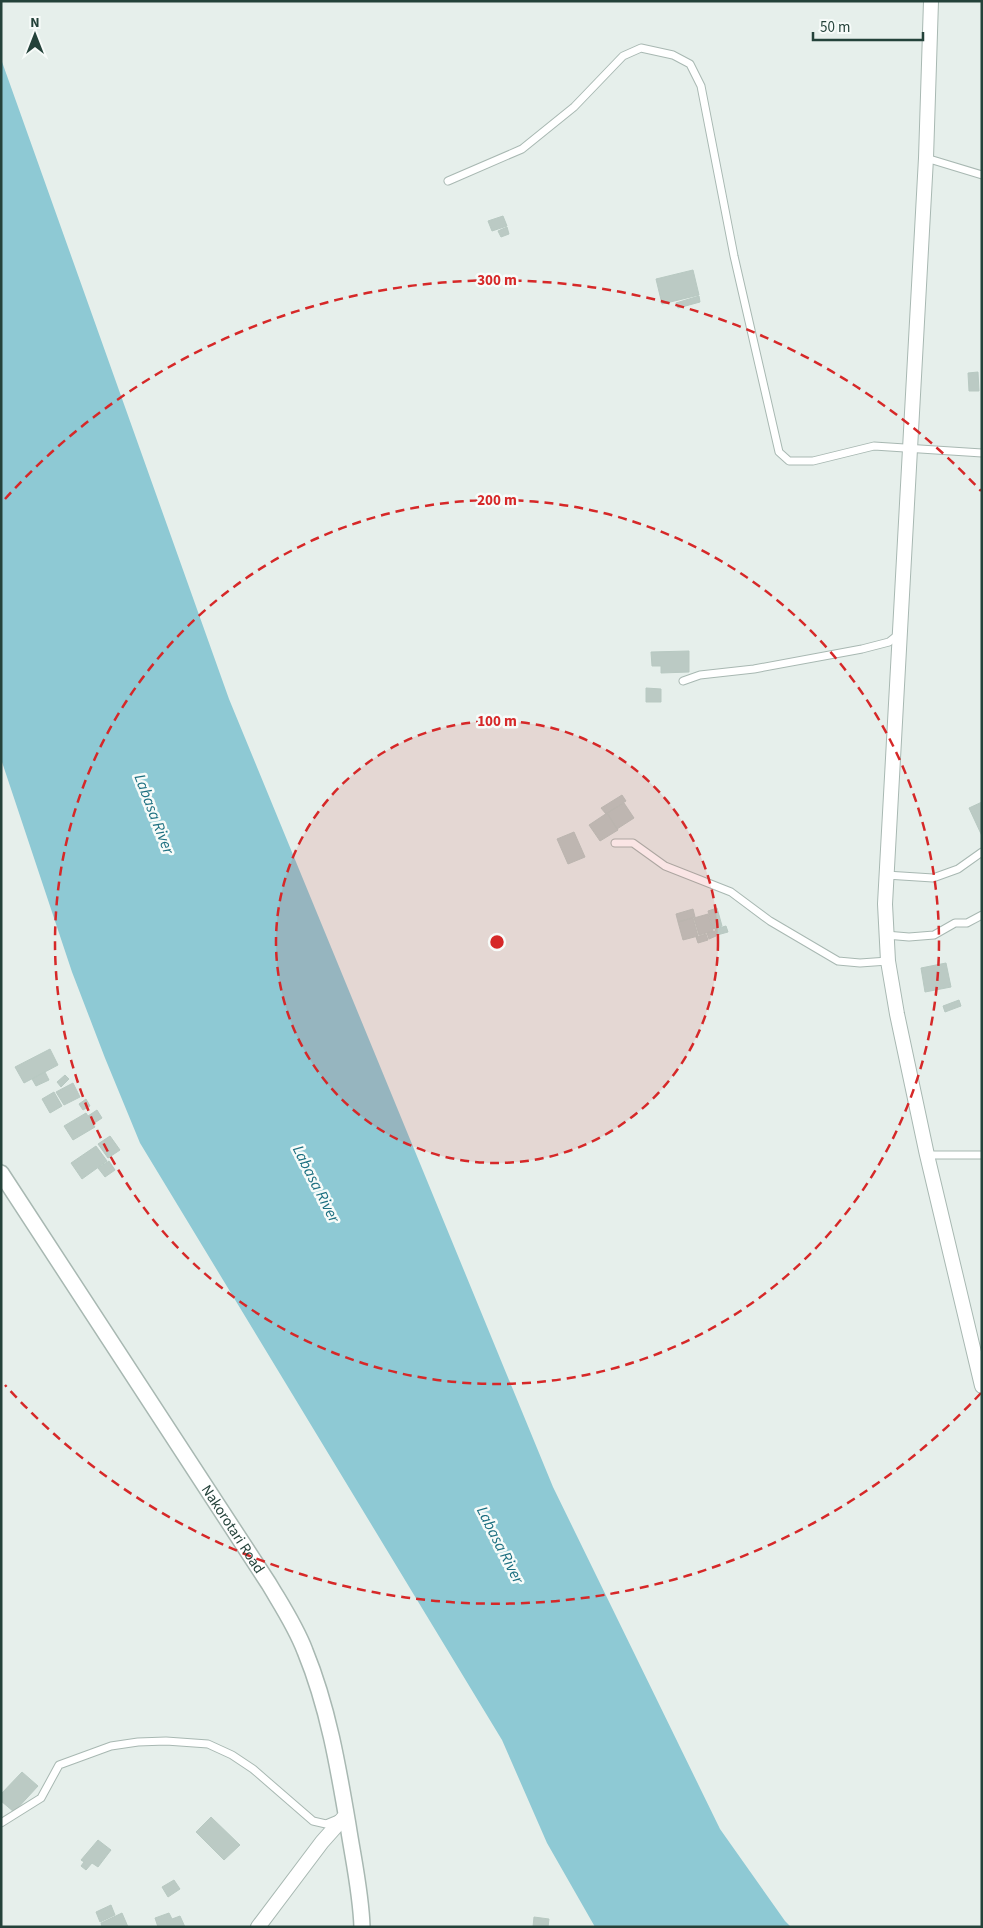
<svg xmlns="http://www.w3.org/2000/svg" width="983" height="1928" viewBox="0 0 983 1928" font-family="'Source Sans 3',sans-serif">
	<rect width="100%" height="100%" fill="#e6efeb"/>
	<!-- water -->
	<path fill="#8ec9d4" d="M1,59L229,699L553,1487L720,1829L785,1921L791,1927H595L547,1843L502,1740L140,1143L105,1058L72,972L1,759Z"/>
	<!-- building -->
	<path fill="#bbcac4" stroke="#b8c9c2" d="M503,216L507,226L492,231L488,221Z
		M507,227L509,234L501,237L498,231Z
		M693,270L699,295L662,304L656,279Z
		M699,296L700,302L678,308L676,303Z
		M978,372L979,391H969L968,373Z
		M689,651V672L661,673V666H652L651,652Z
		M646,688L661,689V702H646Z
		M622,795L626,801L606,814L601,808Z
		M982,802V836L969,808Z
		M624,803L634,818L617,829L607,813Z
		M607,813L618,830L600,841L589,825Z
		M574,832L585,857L568,864L557,839Z
		M717,908L722,926L713,929L708,911Z
		M693,909L695,917L678,922L676,914Z
		M708,914L713,931L699,935L694,918Z
		M693,918L698,936L683,940L678,922Z
		M726,926L728,932L717,935L715,929Z
		M715,931L716,936L709,939L707,933Z
		M706,934L708,940L698,943L696,937Z
		M946,963L951,987L925,992L921,968Z
		M959,1000L961,1006L945,1012L943,1006Z
		M50,1049L58,1065L24,1083L15,1067Z
		M45,1072L49,1080L36,1086L32,1079Z
		M65,1075L69,1079L61,1087L57,1082Z
		M73,1083L80,1097L64,1105L56,1092Z
		M54,1092L62,1106L50,1113L42,1099Z
		M86,1099L90,1106L83,1110L79,1104Z
		M97,1110L102,1118L93,1124L95,1127L73,1140L64,1126L86,1113L88,1116Z
		M110,1136L120,1150L108,1158L98,1144Z
		M96,1146L107,1161L82,1179L71,1163Z
		M109,1161L115,1170L105,1177L98,1168Z
		M22,1772L38,1786L14,1812L1,1801V1794Z
		M211,1817L240,1845L224,1860L196,1832Z
		M98,1840L111,1850L98,1867L92,1863L86,1870L81,1866L84,1862L81,1860Z
		M174,1880L180,1889L168,1897L162,1887Z
		M111,1905L115,1915L100,1922L96,1912Z
		M122,1913L128,1927H102L101,1923Z
		M169,1913L172,1919L180,1916L185,1927H158L155,1918Z
		M534,1917L549,1919L548,1927H533Z"/>
	<g fill="none" stroke-linecap="round" stroke-linejoin="round">
		<!-- service casing -->
		<g stroke="#a8b8b2" stroke-width="9">
			<path id="service" d="M926,158L982,175
				M448,181L522,149L574,107L623,56L641,48L673,55L690,64L701,86L734,256L779,452L789,461H813L874,446L982,453
				M683,681L700,675L754,669L862,649L889,642L899,634
				M615,843H633L665,866L731,892L770,921L838,961L860,963L888,961
				M886,875L933,878L958,869L982,852
				M886,935L909,937L934,935L955,923H967L982,915
				M927,1155H982
				M1,1823L41,1798L59,1765L111,1746L138,1742L166,1741L208,1744L232,1755L253,1769L313,1821L326,1824L338,1819"/>
		</g>
		<!-- minor casing -->
		<g stroke="#a8b8b2" stroke-width="16">
			<path id="minor" d="M931,1L926,158L885,904L888,961L897,1014L927,1155L982,1386
				M258,1927L322,1842L346,1815"/>
		</g>
		<!-- tertiary casing -->
		<g stroke="#a8b8b2" stroke-width="18">
			<g id="tertiary">
				<path id="s1" d="M1,1173L269,1584C282,1606 296,1627 305,1651C328,1707 338,1766 348,1825C353,1858 361,1893 362,1927"/>
			</g>
		</g>
		<!-- service -->
		<use href="#service" stroke="#fff" stroke-width="7"/>
		<!-- minor -->
		<use href="#minor" stroke="#fff" stroke-width="14"/>
		<!-- tertiary -->
		<use href="#tertiary" stroke="#fff" stroke-width="15"/>
	</g>
	<!-- distance rings -->
	<circle cx="497" cy="942" r="221" fill="#d62828" fill-opacity=".12"/>
	<g fill="none" stroke="#d62828" stroke-width="2.5" stroke-dasharray="9 6">
		<circle cx="497" cy="942" r="221"/>
		<circle cx="497" cy="942" r="442"/>
		<path d="M981 1393A662 662 0 0 1 5 1385M5 499A662 662 0 0 1 981 491"/>
	</g>
	<g text-anchor="middle" dominant-baseline="central" stroke-width="5" stroke-linejoin="round" paint-order="stroke">
		<!-- street labels -->
		<g font-size="15" fill="#24423a" stroke="#f7fbf9">
			<text stroke="none"><textPath href="#s1" startOffset="425">Nakorotari Road</textPath></text>
		</g>
		<!-- water labels -->
		<g font-size="16" font-style="italic" fill="#1c6f80" stroke="#f7fbf9">
			<text transform="translate(154 814) rotate(69)">Labasa River</text>
			<text transform="translate(316 1184) rotate(63)">Labasa River</text>
			<text transform="translate(500 1545) rotate(63)">Labasa River</text>
		</g>
	</g>
	<circle cx="497" cy="942" r="8" fill="#d62828" stroke="#f7fbf9" stroke-width="2.5"/>
	<g font-size="15" text-anchor="middle" font-weight="bold" fill="#d62828" stroke="#f7fbf9" stroke-width="5" stroke-linejoin="round" paint-order="stroke">
		<text x="497" y="285">300 m</text>
		<text x="497" y="505">200 m</text>
		<text x="497" y="726">100 m</text>
	</g>
	<!-- border -->
	<rect width="983" height="1928" fill="none" stroke="#24423a" stroke-width="5"/>
	<!-- north arrow -->
	<g transform="translate(35 35)" stroke="#f7fbf9" stroke-width="4" paint-order="stroke">
	<path d="M0-4L9 19L0 12L-9 19Z" fill="#24423a"/>
	<text y="-8" font-size="14" font-weight="bold" text-anchor="middle" fill="#24423a">N</text>
	</g>
	<!-- scale -->
	<path d="M813 32v8h110v-8" fill="none" stroke="#24423a" stroke-width="2.5"/>
	<text x="820" y="32" font-size="15" fill="#24423a" stroke="#f7fbf9" stroke-width="4" paint-order="stroke">50 m</text>
</svg>
